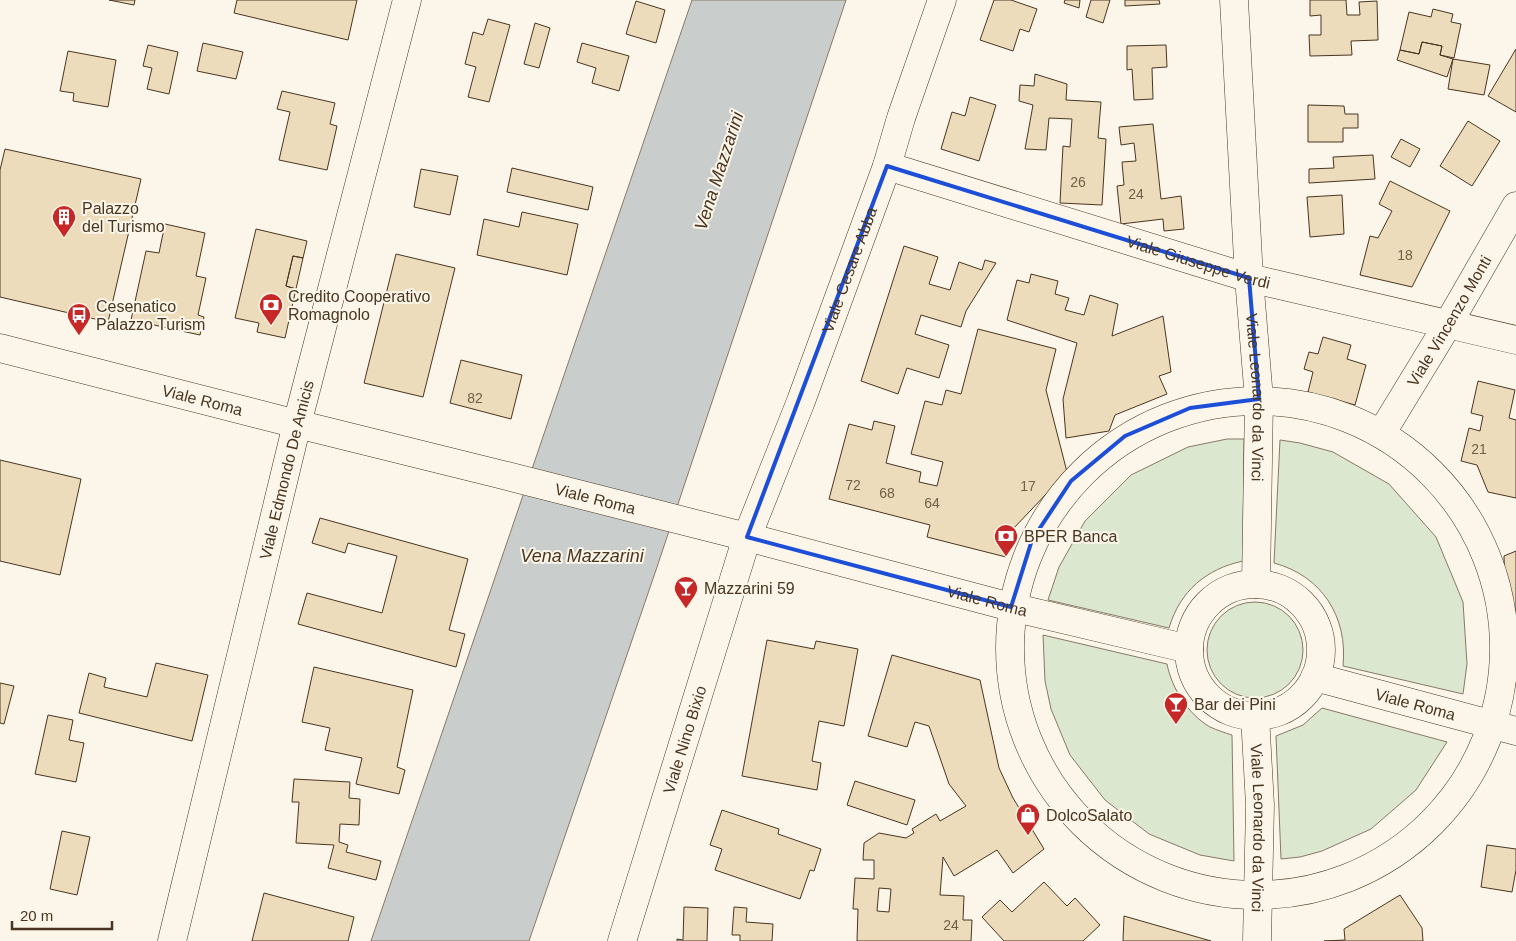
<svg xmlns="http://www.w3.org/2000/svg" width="1516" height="941" viewBox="0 0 1516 941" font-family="Arial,sans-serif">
	<rect width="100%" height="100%" fill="#fbf6e9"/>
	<!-- green -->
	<path fill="#dce7d0" stroke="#887966" d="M1227,439H1244L1243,561C1206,569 1180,591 1169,628L1048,600L1059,567L1085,521L1131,475L1188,447Z
		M1280,440L1300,443L1333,452L1389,484L1436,537L1463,602L1467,664L1463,694L1343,666C1348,617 1322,576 1274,563Z
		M1207 650a48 48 0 1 1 96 0a48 48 0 1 1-96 0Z
		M1043,635L1167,664C1172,689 1188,714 1210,727C1217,730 1225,733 1232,735L1234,861L1200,855L1149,834L1105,800L1070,755L1051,709L1045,681Z
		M1322,708L1447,742L1416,790L1371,829L1322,851L1300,857L1281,859L1276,736L1303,725Z"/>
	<!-- water -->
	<path fill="#c9cecd" stroke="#887966" d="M692,0H846L656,570L529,941H371Z"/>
	<!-- building -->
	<path fill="#ecdcbc" stroke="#4a3520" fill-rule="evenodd" d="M109,0H135L134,5Z
		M237,0H357L348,40L234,13Z
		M994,0H1011L1037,9L1029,32L1020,29L1013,51L980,40Z
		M1065,0H1080L1079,8L1064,3Z
		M1091,0H1110L1103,23L1086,17Z
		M1125,0H1159L1160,4L1125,6Z
		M1310,0H1346L1347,15H1360L1359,2L1377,1L1378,40L1351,41L1352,55L1310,56L1309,35H1321V15L1310,16Z
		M636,1L665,10L656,43L626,34Z
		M1433,9L1453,14L1451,22L1461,24L1454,58L1440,55L1442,46L1422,42L1419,54L1400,50L1409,12L1431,17Z
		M488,19L510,25L489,102L468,97L476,67L465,64L473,32L483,35Z
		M535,23L550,28L539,68L524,64Z
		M1422,42L1442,46L1440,55L1453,59L1447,77L1397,60L1400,50L1419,54Z
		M203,43L243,52L236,79L197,71Z
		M582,43L629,56L619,91L592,83L596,68L577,62Z
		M148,45L178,52L169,94L147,89L152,68L143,66Z
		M1166,45L1167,67L1152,68L1153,99L1134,100L1132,69L1127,70V46Z
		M1516,49V112L1488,96Z
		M68,51L116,60L108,107L73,101L74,93L60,91Z
		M1453,59L1490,65L1484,95L1448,89Z
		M1035,74L1067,84L1066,100L1101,102L1098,138L1106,139L1102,205L1060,203L1063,146L1070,147L1072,119L1049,118L1046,150L1025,149L1033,105L1019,101L1020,85L1034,86Z
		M282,91L335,103L330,124L337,126L327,170L279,160L290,112L277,109Z
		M970,97L996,105L979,161L941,149L952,112L965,116Z
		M1308,105L1344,106L1345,114H1358V128H1343V142H1308Z
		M1468,121L1500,141L1472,186L1440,166Z
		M1153,124L1161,199L1181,196L1184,229L1164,231L1163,219L1121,224L1117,186L1124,185L1122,162L1136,161L1134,143L1121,145L1119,127Z
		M1401,139L1420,149L1410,167L1391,157Z
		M5,149L141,179L108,322L0,297V170Z
		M1373,155L1375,179L1309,183V169L1334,168L1333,157Z
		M512,168L593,187L588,210L507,192Z
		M421,169L458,176L450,215L414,207Z
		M1390,181L1450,211L1412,287L1360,275L1370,236L1378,238L1392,211L1379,204Z
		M1342,195L1344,234L1310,237L1307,197Z
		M522,212L578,224L567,275L477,255L484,219L519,227Z
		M165,224L205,233L196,276L206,278L198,315L204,317L200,335L131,320L146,251L159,253Z
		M256,229L307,241L303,258L293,256L286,286L296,289L285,338L257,332L259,323L235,318Z
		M904,246L938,257L929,284L950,290L959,262L982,270L985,260L996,263L966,311L961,327L921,315L915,334L949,345L939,378L907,368L898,394L861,381Z
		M396,254L455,268L423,397L364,383Z
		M293,256L303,258L296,289L286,286Z
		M1031,274L1058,281L1055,294L1069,298L1065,310L1084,315L1090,295L1118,304L1112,336L1163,316L1171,372L1159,376L1167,394L1115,415L1109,431L1066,438L1063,399L1077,343L1007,320L1017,280L1029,283Z
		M978,329L1056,349L1046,390L1067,472L1013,529L1006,557L927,537L930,525L829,499L849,424L872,430L874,421L895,426L886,463L921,472L919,482L937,486L943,462L911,454L925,401L942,405L946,390L961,394Z
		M1323,337L1351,345L1347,359L1366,365L1355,405L1308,392L1313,372L1304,369L1309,352L1318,354Z
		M461,360L522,375L511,419L450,403Z
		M1478,381L1515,390L1509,418L1516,420V498L1488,492L1477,465L1461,461L1469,428L1480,431L1483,416L1471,413Z
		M0,460L81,479L60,575L0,561Z
		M320,518L468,559L449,630L465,634L456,667L298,624L307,593L382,613L397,556L348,543L345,553L312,543Z
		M1516,551V673L1507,671L1504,556Z
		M767,640L814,649L816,641L858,649L844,726L819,721L812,761L821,763L817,790L742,776Z
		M892,655L980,680L999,768L1013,798L1044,849L1013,873L997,850L954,876L943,857L940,895L964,896L963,920H972L971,941H857L858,909H853L855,878L874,879V860H863L864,843L879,833L906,838L914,833L912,829L936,814L940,821L966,806L949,784L929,726L915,722L907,747L868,736ZM879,888L891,889L889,912L877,911Z
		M156,663L208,675L192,741L79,713L89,673L106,678L104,687L147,697Z
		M314,667L413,690L397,767L405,770L399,794L356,784L362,758L325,750L330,728L302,722Z
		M0,683L14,686L4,724L0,723Z
		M48,715L73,720L69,740L84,743L76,782L35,774Z
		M294,779L350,782L349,798L360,799L359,825L340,824L339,842L348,845L346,852L381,861L376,880L328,868L334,845L296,843L299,802H292Z
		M855,781L915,800L907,825L847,805Z
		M722,810L779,829L778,834L821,849L814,871L810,870L800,899L715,870L722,849L710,845Z
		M62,831L90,837L77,895L50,889Z
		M1487,845L1516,849V870L1512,892L1481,887Z
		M1044,882L1067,906L1075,898L1100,925L1083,941H1004L982,917L1000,900L1012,912Z
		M264,893L354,917L348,941H252Z
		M1400,895L1422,928L1423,941H1324L1345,940L1344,929Z
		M684,907L708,908L707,941H677V939L683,940Z
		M734,907L747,908L746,922L773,924L772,941H740V935H732Z
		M1124,916L1211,941H1123Z"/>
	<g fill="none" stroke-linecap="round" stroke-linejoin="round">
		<!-- minor casing -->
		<g stroke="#4a3520" stroke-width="29">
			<g id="minor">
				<path id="s1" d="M1234,0L1249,278L1259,399L1256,584"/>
				<path id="s2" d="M887,166L1249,278L1516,340"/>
				<path id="s3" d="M0,348L297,424L503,475L747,537L1011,607L1189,649"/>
				<circle cx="1257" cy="648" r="247"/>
				<path id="s4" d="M1381,434L1448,324L1516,206"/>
				<circle cx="1255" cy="650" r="66"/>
				<path id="s5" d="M1315,677L1516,731"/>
				<path id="s6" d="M1255,716L1260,805L1257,941"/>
				<path id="s7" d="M172,941L297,424L407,0"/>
				<path id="s8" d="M622,941L747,537L801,401L887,166L901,118L942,0"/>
			</g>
		</g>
		<!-- minor -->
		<use href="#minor" stroke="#fbf6e9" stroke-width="28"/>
	</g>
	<!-- marked area -->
	<path fill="none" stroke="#1d4ed8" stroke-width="4" stroke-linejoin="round" d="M887,166L1249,278L1259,399L1190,408L1125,436L1071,481L1032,540L1011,607L747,537Z"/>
	<!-- icons -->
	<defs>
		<g id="building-pin" transform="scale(1.25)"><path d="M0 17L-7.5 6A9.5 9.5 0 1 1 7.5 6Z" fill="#c62828" stroke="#fbf6e9"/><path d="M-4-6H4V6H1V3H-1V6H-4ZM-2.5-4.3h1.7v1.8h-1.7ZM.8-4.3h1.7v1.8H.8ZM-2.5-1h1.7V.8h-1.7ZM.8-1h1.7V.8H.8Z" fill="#fff"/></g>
		<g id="bank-pin" transform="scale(1.25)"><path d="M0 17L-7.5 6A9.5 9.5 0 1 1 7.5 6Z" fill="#c62828" stroke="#fbf6e9"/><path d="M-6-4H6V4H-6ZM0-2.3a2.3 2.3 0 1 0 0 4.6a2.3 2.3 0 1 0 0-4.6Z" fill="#fff"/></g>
		<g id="bus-pin" transform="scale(1.25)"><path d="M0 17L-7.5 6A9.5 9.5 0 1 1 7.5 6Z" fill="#c62828" stroke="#fbf6e9"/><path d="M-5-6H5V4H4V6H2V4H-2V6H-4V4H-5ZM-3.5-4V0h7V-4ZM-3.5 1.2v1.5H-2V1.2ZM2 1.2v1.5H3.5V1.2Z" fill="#fff"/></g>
		<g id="bar-pin" transform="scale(1.25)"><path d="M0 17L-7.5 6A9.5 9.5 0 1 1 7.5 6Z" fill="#c62828" stroke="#fbf6e9"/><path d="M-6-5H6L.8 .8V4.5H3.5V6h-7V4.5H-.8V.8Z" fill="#fff"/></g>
		<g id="shop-pin" transform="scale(1.25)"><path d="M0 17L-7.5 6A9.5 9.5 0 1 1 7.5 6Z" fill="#c62828" stroke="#fbf6e9"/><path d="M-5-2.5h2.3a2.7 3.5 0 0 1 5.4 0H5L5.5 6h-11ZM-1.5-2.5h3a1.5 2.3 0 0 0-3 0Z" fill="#fff"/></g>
	</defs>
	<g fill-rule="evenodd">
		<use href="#building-pin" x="64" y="217"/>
		<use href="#bank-pin" x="271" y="305"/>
		<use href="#bus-pin" x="79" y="315"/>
		<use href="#bank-pin" x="1006" y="536"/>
		<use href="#bar-pin" x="686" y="588"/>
		<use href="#bar-pin" x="1176" y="704"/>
		<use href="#shop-pin" x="1028" y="815"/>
	</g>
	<g text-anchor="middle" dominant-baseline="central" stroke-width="4" stroke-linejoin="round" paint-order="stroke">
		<!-- number labels -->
		<g font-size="14" fill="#725f47">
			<text x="1078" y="182">26</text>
			<text x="1136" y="194">24</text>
			<text x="1405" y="255">18</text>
			<text x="475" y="398">82</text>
			<text x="1479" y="449">21</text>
			<text x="853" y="485">72</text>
			<text x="1028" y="486">17</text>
			<text x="887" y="493">68</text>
			<text x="932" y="503">64</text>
			<text x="951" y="925">24</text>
		</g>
		<!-- poi labels -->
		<g font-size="16" fill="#4a3520" stroke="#fbf6e9" text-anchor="start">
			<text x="82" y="208">Palazzo<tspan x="82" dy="18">del Turismo</tspan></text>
			<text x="288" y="296">Credito Cooperativo<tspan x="288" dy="18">Romagnolo</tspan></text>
			<text x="96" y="306">Cesenatico<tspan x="96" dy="18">Palazzo Turism</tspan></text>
			<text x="1024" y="536">BPER Banca</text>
			<text x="704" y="588">Mazzarini 59</text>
			<text x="1194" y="704">Bar dei Pini</text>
			<text x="1046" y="815">DolcoSalato</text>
		</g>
		<!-- street labels -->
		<g font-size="16" fill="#4a3520" stroke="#fbf6e9">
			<text stroke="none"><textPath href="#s2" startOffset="326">Viale Giuseppe Verdi</textPath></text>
			<text stroke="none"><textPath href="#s8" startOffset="709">Viale Cesare Abba</textPath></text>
			<text stroke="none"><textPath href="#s4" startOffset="132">Viale Vincenzo Monti</textPath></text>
			<text stroke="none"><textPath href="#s1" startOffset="398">Viale Leonardo da Vinci</textPath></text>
			<text stroke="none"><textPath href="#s3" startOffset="209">Viale Roma</textPath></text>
			<text stroke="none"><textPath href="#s7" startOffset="485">Viale Edmondo De Amicis</textPath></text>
			<text stroke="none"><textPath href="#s3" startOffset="614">Viale Roma</textPath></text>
			<text stroke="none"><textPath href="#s3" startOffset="1019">Viale Roma</textPath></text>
			<text stroke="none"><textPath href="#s5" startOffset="104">Viale Roma</textPath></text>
			<text stroke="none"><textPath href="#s8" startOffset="211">Viale Nino Bixio</textPath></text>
			<text stroke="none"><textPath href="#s6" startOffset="112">Viale Leonardo da Vinci</textPath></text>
		</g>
		<!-- water labels -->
		<g font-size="18" font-style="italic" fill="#4a3520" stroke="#fbf6e9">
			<text transform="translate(719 171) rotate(-72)">Vena Mazzarini</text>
			<text x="582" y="556">Vena Mazzarini</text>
		</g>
	</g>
	<!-- scale -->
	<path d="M12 921v8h100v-8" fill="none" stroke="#4a3520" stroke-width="2.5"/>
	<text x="20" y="921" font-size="15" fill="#4a3520" stroke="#fbf6e9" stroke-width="4" paint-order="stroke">20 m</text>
</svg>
